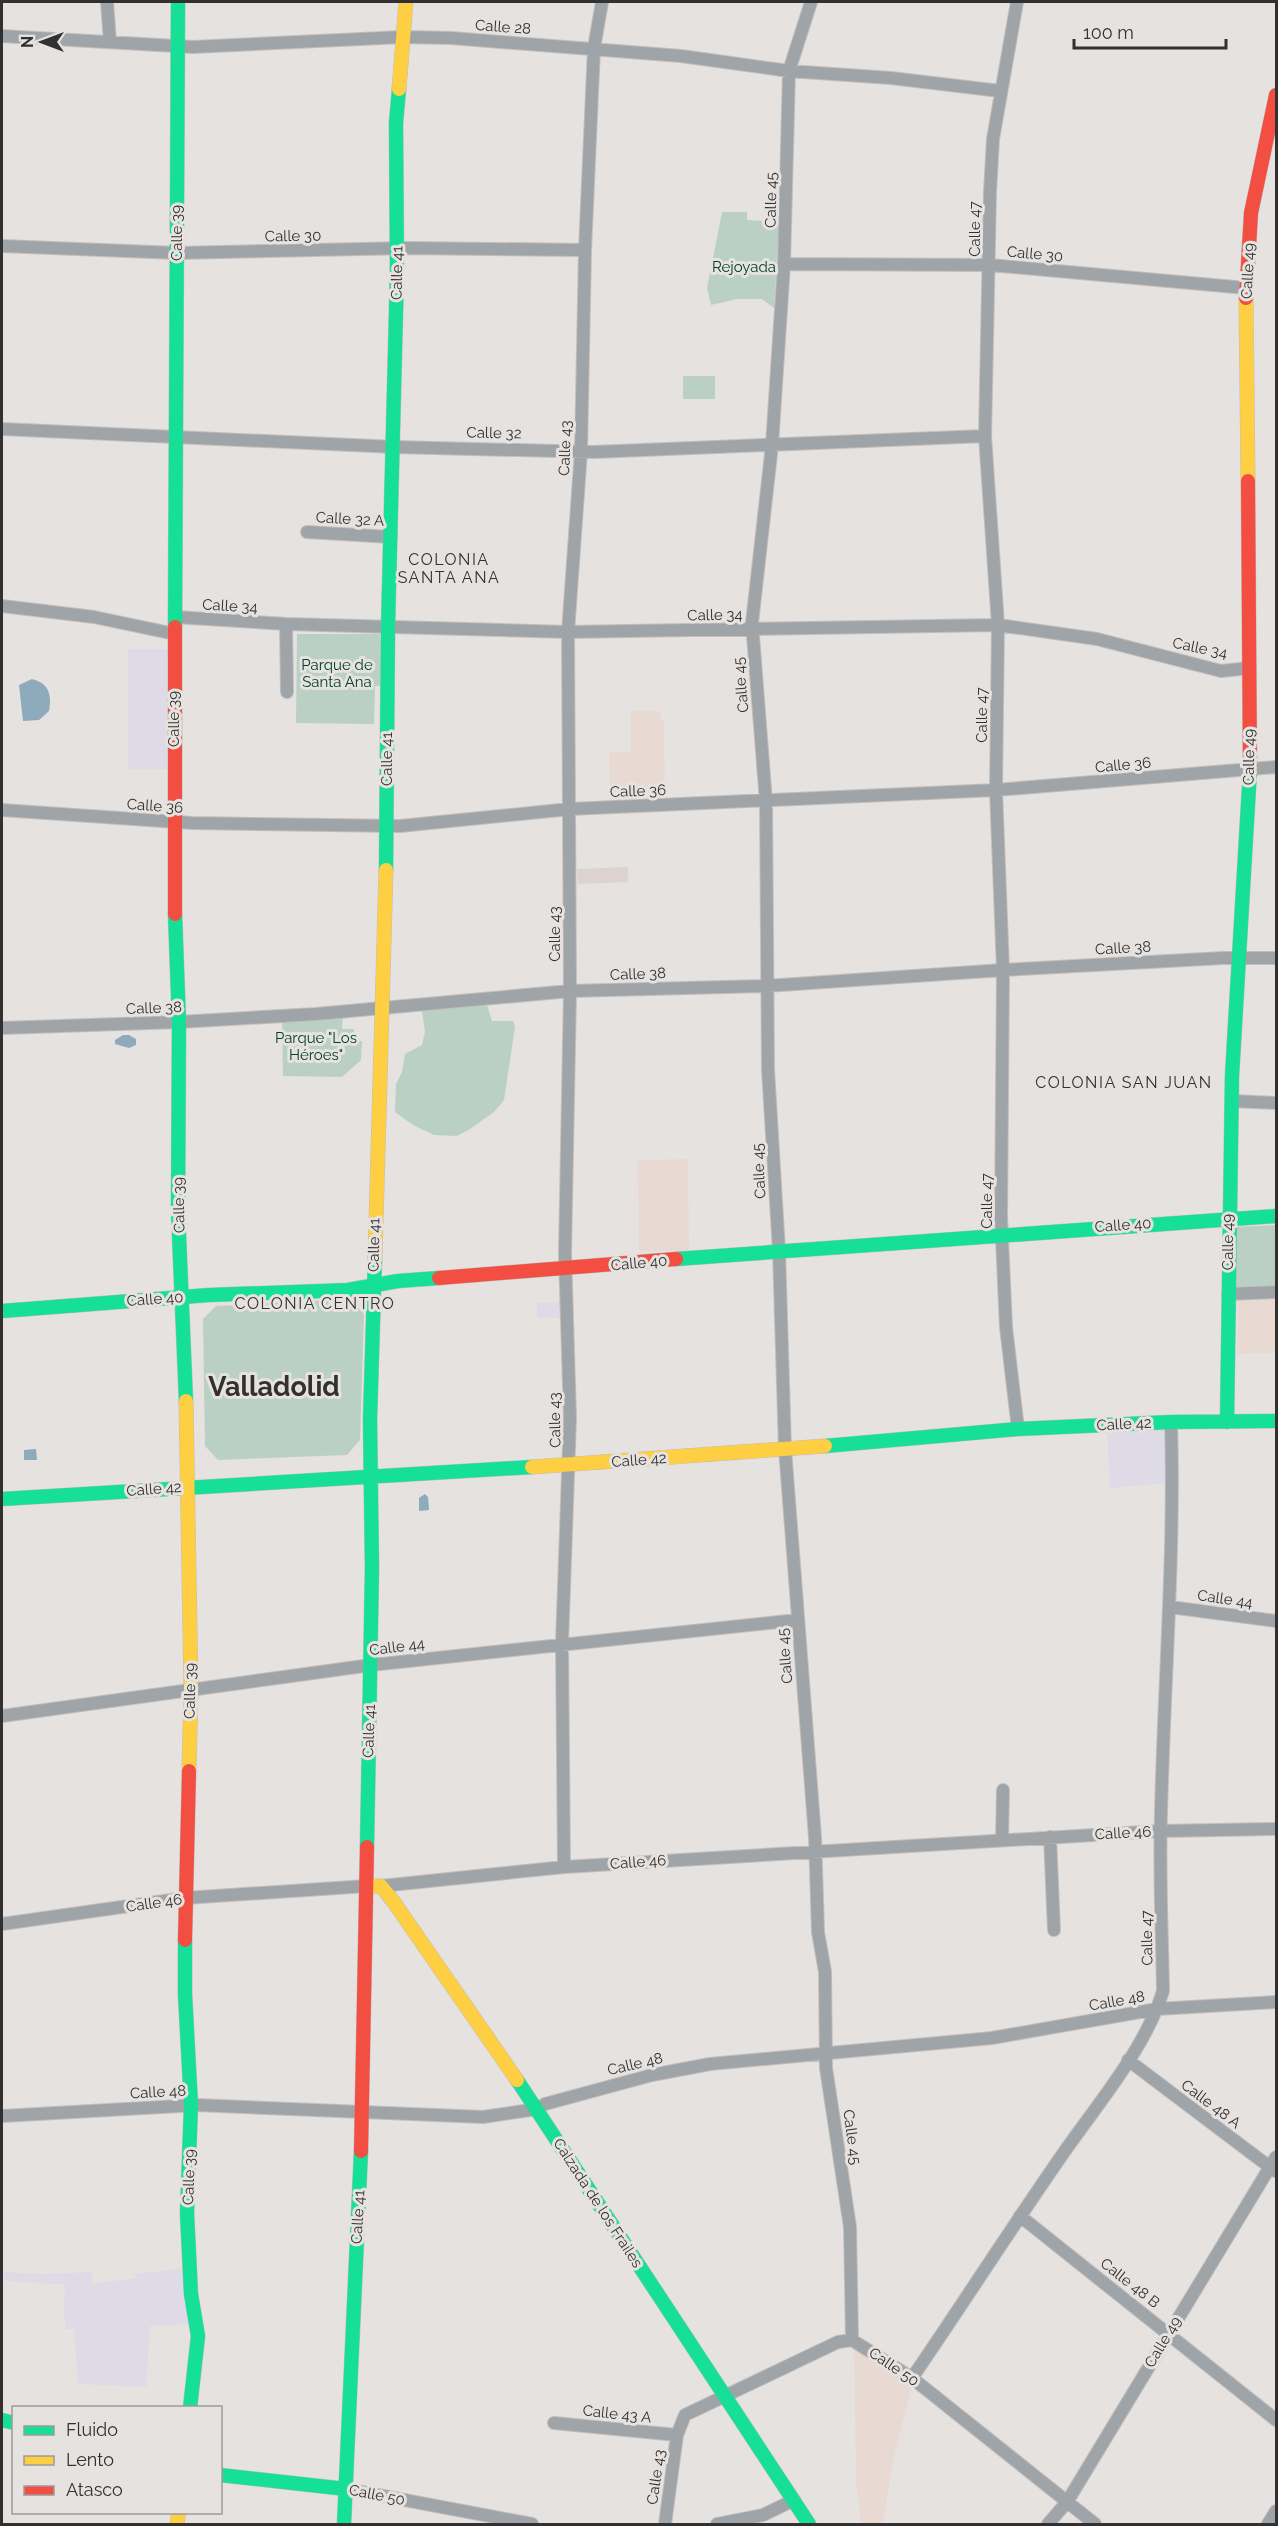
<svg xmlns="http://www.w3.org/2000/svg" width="1278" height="2526" viewBox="0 0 1278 2526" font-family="Raleway,sans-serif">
	<rect width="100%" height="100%" fill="#e5e2e0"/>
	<!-- commercial -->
	<path fill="#dedbe7" d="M128,649H171L170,769H128Z
		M563,1302L559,1310L563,1318H537V1303Z
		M1167,1425L1169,1483L1110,1488L1107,1428Z
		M186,2268L191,2324L150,2326L146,2387L78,2384L74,2329H66L64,2314L65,2284L29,2283L3,2280L4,2272L43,2274L92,2272L91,2284L135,2278V2274Z"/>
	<!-- built -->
	<path fill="#dcd3cf" d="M628,867V882L578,884L577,869Z"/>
	<!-- education -->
	<path fill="#e8dad3" d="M631,711H660L661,720L664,721L665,802H610L609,752H631Z
		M688,1159L689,1251H639L638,1160Z
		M1276,1291V1353L1237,1354L1238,1296Z
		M854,2346L912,2386L893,2460L883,2524H858L861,2523L856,2482Z"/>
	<!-- green -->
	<path fill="#bad0c4" d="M722,212H747V220L764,221L765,225H779L774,308L762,299H737L711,305L707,288Z
		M683,376H715V399H683Z
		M297,634H380L381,686H375L374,724L296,723Z
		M487,1005L492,1021H513L515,1027L504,1100L494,1112L470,1129L457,1136L434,1135L413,1125L395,1112L396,1084L402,1072L405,1054L422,1045L425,1032L422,1011Z
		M343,1015L342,1029H354V1041H362L361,1060L342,1077L283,1076L282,1017Z
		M1276,1225V1286L1233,1288L1232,1227Z
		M351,1299L364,1314L360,1440L347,1455L218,1460L205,1446L203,1319L216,1306Z"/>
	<!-- water -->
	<path fill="#8dabba" d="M32,679C49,683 52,695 49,711L39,720L23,721L19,685Z
		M123,1035H129L136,1039V1045L129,1048L115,1044V1040Z
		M36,1449L37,1460H24V1450Z
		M425,1494L428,1497L429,1510L419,1511V1498Z"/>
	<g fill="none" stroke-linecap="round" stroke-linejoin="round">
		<!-- street casing -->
		<g stroke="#c0bebe" stroke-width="14">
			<path id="street" d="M107,2L110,42
				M811,2L789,71L784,264L772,445L752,623L766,802L768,1069L779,1251L785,1449L815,1837L818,1932L825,1972L826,2068L850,2227L852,2340
				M1017,2L993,139L990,192L985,436L998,625L996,790L1003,970L1001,1217L1006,1327L1018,1429
				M2,36L193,47L403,37L451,38L681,56L789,71L891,78L1000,91
				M2,246L177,253L409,248L585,250
				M784,264L990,265L1246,288
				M2,429L395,447L594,452L985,436
				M307,532L391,537
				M2,606L94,617L175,634
				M175,617L286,624L568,632L998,625L1097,639L1221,671L1250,668
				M286,624L287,692
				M2,810L192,823L400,826L570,809L996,790L1276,767
				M2,1028L179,1022L316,1014L570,991L766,986L1003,970L1223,958H1276
				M1232,1101L1276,1103
				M1228,1294L1276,1292
				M1170,1607L1276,1621
				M2,1716L371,1665L797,1620
				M1050,1837L1054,1930
				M1002,1840L1003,1790
				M564,1867L562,1643L570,1418L565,1254L570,991L568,632L581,451L585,250L594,48L602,2
				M381,1886L564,1867L1160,1831L1276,1829
				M2,1924L185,1898L367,1886
				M1128,2060L1275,2171
				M2,2116L197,2105L483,2117L537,2109L545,2104L652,2075L710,2064L992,2038L1157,2009L1276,2002
				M1020,2216L1276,2420
				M912,2378C962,2305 1010,2230 1060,2158C1095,2107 1145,2050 1163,1991C1162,1932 1159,1872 1161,1813C1164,1683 1175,1553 1171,1422
				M554,2423L677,2435
				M346,2489L532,2524
				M665,2524L677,2435L685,2415L838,2342L852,2340L912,2378L1095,2524
				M717,2524L763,2515L794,2500
				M1048,2524L1067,2502L1276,2157
				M1268,2524L1276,2511"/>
		</g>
		<!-- fast casing -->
		<g stroke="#c0bebe" stroke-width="15">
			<path id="fast" d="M175,627L178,2
				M386,870L388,627L397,272L396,123L399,89
				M175,914L179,1022L178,1211L186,1401
				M676,1259L1276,1216
				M2,1311L209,1295L348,1290L398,1281L439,1278
				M1227,1422L1232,1076L1250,770
				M825,1446L1018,1429L1171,1422L1276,1421
				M2,1499L532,1467
				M367,1847L372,1568L370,1420L375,1257
				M185,1940V1994L191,2105L187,2213L191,2294L198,2336L190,2408
				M517,2080L809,2524
				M2,2420L14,2423
				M220,2475L346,2489
				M344,2524L361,2151"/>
		</g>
		<!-- slow casing -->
		<g stroke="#c0bebe" stroke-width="15">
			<path id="slow" d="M399,89L406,2
				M1246,298L1248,481
				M375,1257L386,870
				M186,1401L191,1688L189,1771
				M532,1467L825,1446
				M367,1886H381L393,1901L517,2080
				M177,2524L179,2512"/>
		</g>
		<!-- jam casing -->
		<g stroke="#c0bebe" stroke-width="15">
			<path id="jam" d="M1246,298L1251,213L1276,95
				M1248,481L1250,770
				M175,914V627
				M439,1278L676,1259
				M185,1940L189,1771
				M361,2151L367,1847"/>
		</g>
		<!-- street -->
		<use href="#street" stroke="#9ea4a7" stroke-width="12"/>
		<!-- fast -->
		<use href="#fast" stroke="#16e098" stroke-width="14"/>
		<!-- slow -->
		<use href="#slow" stroke="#ffcf43" stroke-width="14"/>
		<!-- jam -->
		<use href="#jam" stroke="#f24e42" stroke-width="14"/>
	</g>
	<g text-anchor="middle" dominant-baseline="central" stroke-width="6" stroke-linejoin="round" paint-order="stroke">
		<!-- street labels -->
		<g font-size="15" fill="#323030" stroke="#e6e2df">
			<text transform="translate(503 27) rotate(4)">Calle 28</text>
			<text transform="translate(771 200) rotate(-89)">Calle 45</text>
			<text transform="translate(975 229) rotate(-90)">Calle 47</text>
			<text transform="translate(177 233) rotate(-90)">Calle 39</text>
			<text transform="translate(293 236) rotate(-1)">Calle 30</text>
			<text transform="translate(1035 254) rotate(5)">Calle 30</text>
			<text transform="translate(1248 271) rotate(-87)">Calle 49</text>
			<text transform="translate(397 273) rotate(-89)">Calle 41</text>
			<text transform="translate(494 433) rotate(1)">Calle 32</text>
			<text transform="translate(565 448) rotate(-88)">Calle 43</text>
			<text transform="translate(350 519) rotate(3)">Calle 32 A</text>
			<text transform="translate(230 606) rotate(3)">Calle 34</text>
			<text transform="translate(715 615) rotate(-1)">Calle 34</text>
			<text transform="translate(1200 648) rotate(11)">Calle 34</text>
			<text transform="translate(741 685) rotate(-95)">Calle 45</text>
			<text transform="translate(982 715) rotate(-90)">Calle 47</text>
			<text transform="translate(174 719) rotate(-90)">Calle 39</text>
			<text transform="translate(1249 757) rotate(-89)">Calle 49</text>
			<text transform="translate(387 759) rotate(-90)">Calle 41</text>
			<text transform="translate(1123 765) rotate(-5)">Calle 36</text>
			<text transform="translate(638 791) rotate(-2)">Calle 36</text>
			<text transform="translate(155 806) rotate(4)">Calle 36</text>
			<text transform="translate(555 934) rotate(-90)">Calle 43</text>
			<text transform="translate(1123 948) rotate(-3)">Calle 38</text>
			<text transform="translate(638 974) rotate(-2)">Calle 38</text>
			<text transform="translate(154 1008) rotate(-2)">Calle 38</text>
			<text transform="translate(759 1171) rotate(-93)">Calle 45</text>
			<text transform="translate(987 1201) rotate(-90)">Calle 47</text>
			<text transform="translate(179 1205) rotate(-91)">Calle 39</text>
			<text transform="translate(1123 1225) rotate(-4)">Calle 40</text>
			<text transform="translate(1228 1242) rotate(-90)">Calle 49</text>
			<text transform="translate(374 1245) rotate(-89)">Calle 41</text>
			<text transform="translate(639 1263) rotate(-5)">Calle 40</text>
			<text transform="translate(155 1299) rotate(-4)">Calle 40</text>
			<text transform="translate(555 1420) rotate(-91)">Calle 43</text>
			<text transform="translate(1124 1424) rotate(-3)">Calle 42</text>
			<text transform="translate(639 1460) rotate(-4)">Calle 42</text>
			<text transform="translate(154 1489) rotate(-4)">Calle 42</text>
			<text transform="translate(1225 1599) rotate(8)">Calle 44</text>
			<text transform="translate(397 1647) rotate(-7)">Calle 44</text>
			<text transform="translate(785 1656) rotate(-95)">Calle 45</text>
			<text transform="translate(190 1691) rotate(-89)">Calle 39</text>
			<text transform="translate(369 1731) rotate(-88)">Calle 41</text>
			<text transform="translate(1123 1833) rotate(-3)">Calle 46</text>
			<text transform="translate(638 1862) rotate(-4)">Calle 46</text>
			<text transform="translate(154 1903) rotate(-8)">Calle 46</text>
			<text transform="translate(1147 1938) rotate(-91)">Calle 47</text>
			<text transform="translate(1117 2001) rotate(-10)">Calle 48</text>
			<text transform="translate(635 2064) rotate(-13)">Calle 48</text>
			<text transform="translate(158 2092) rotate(-3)">Calle 48</text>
			<text transform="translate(1211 2104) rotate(37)">Calle 48 A</text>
			<text transform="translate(852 2137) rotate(82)">Calle 45</text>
			<text transform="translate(189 2177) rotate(-88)">Calle 39</text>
			<text transform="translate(598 2203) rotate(57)">Calzada de los Frailes</text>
			<text transform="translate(358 2217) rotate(-87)">Calle 41</text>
			<text transform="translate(1130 2283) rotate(38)">Calle 48 B</text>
			<text transform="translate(1163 2342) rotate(-59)">Calle 49</text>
			<text transform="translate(894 2367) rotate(34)">Calle 50</text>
			<text transform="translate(617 2414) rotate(6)">Calle 43 A</text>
			<text transform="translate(656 2477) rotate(-82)">Calle 43</text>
			<text transform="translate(377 2495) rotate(11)">Calle 50</text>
		</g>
		<!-- park labels -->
		<g font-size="15" fill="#00422d" stroke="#e6e2df">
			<text x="744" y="267">Rejoyada</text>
			<text x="337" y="665">Parque de<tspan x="337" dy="17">Santa Ana</tspan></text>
			<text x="316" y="1038">Parque "Los<tspan x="316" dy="17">Héroes"</tspan></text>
		</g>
		<!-- neighbourhood labels -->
		<g font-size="16" letter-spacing="1.5" fill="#323030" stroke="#e6e2df">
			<text x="449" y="559">COLONIA<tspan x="449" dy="18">SANTA ANA</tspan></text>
			<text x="1124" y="1082">COLONIA SAN JUAN</text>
			<text x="315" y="1303">COLONIA CENTRO</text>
		</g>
		<!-- town labels -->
		<g font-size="27" font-weight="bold" fill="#323030" stroke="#e6e2df">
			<text x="274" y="1386">Valladolid</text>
		</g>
	</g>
	<!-- border -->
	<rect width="1278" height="2526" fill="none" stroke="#323030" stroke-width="6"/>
	<!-- legend -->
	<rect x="12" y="2406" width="210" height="108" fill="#e6e2df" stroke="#9e9b99" stroke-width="1.5"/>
	<rect x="24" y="2426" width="30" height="9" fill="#16e098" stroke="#9e9b99" stroke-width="1.5"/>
	<text x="66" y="2436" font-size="18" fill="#323030">Fluido</text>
	<rect x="24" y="2456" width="30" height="9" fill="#ffcf43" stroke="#9e9b99" stroke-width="1.5"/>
	<text x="66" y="2466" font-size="18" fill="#323030">Lento</text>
	<rect x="24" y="2486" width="30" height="9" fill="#f24e42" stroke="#9e9b99" stroke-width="1.5"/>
	<text x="66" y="2496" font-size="18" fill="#323030">Atasco</text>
	<!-- north arrow -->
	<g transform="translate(42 42) rotate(270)" stroke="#e6e2df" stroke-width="4.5" paint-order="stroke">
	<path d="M0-4.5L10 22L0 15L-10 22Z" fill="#323030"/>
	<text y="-9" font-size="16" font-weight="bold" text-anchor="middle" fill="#323030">N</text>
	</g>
	<!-- scale -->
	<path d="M1074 39v9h152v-9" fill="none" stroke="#323030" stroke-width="3"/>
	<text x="1083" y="39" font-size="18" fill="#323030" stroke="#e6e2df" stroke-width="4.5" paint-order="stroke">100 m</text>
</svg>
